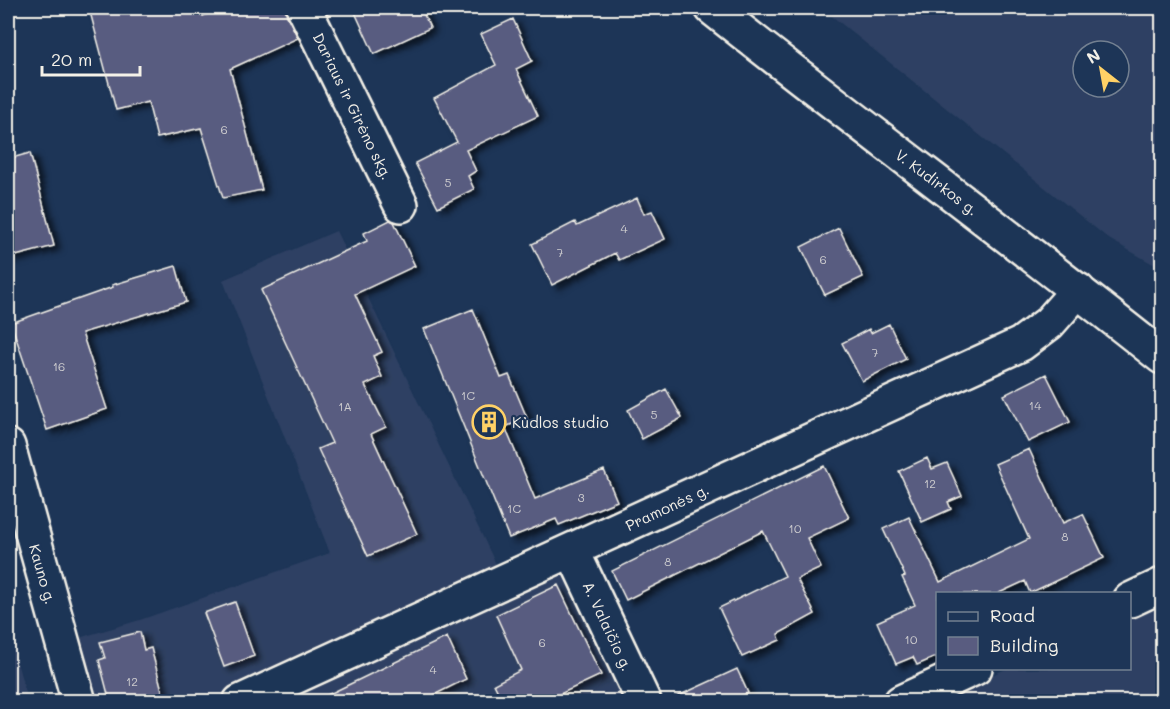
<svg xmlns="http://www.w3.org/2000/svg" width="1170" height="709" viewBox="0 0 1170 709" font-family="Mali,sans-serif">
	<defs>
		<filter id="shadow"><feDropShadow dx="6" dy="4" stdDeviation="3" flood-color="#0009"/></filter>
	</defs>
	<rect width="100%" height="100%" fill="#1d3557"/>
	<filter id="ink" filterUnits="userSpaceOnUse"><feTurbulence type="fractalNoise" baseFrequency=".0167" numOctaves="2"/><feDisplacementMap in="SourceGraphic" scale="12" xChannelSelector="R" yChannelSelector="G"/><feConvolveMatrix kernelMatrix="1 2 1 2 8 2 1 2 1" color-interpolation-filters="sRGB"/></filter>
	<g filter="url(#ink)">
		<!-- built -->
		<path fill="#2f4163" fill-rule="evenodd" d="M822,8H1162V269L1109,239ZM1083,51H1119V87H1083Z
			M336,231L504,581L567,568L626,701H79L48,590L79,638L140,620L330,553L223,280Z
			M1162,599V701L931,702L1006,669L1130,668V613Z
			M8,631L28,701H8Z"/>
		<!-- building -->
		<path fill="#595c80" stroke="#f4f1e8" stroke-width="1.5" filter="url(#shadow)" d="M89,8H199L203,16L222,8H285L287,16L298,38L230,69L262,190L223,198L201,128L157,138L148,102L116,110Z
			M353,8H421L430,28L374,54Z
			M513,19L532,61L516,69L538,116L466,150L476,171L468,176L474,189L438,207L415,163L457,142L434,98L496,65L481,34Z
			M30,153L54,246L8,258V159Z
			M637,198L644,214L652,211L665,239L619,260L615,253L552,285L532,244L575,222L577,226Z
			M390,220L394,222L415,266L355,294L382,352L373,356L382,377L365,385L386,427L371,434L417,534L368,556L318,449L332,443L261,290L367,241L364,233Z
			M839,228L863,277L825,295L801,247Z
			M176,266L186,302L82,333L107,409L47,430L11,323L113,287L112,285Z
			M473,309L501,378L509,375L527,418L505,427L535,499L604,470L617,501L559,525L556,519L509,538L424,329Z
			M889,324L906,359L862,381L842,343L869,329L871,333Z
			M1046,374L1070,422L1028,442L1004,395Z
			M666,389L682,418L642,439L628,410Z
			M1029,449L1063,523L1083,514L1104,558L1030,593L1025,581L997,594H938V656L917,665L913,657L896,664L877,622L915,605L902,577L905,576L883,529L909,517L940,582L1029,539L995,464Z
			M927,458L932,469L947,463L962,496L948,502L951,509L922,522L899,471Z
			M824,466L849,518L807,538L821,568L797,579L815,614L778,634L780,640L742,657L719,608L785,576L763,531L626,600L612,571Z
			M558,585L601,675L543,702H503L494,684L521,670L496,615Z
			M235,602L254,656L224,667L204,613Z
			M140,632L144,650L151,648L165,702H110L99,660L105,658L100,642Z
			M447,637L466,679L420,702H313Z
			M737,669L748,693L728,702H665Z"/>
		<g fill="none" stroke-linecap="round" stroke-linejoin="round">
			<!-- street casing -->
			<g stroke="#f4f1e8" stroke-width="38">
				<path id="street" d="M304,8L401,205
					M572,550L644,702
					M1130,600L1162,585
					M240,702L1021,344L1049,323L1078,290
					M901,702L975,668"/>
			</g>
			<!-- secondary casing -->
			<g stroke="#f4f1e8" stroke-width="38">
				<path id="secondary" d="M712,8C861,126 1014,239 1162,357
					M8,446L79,702"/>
			</g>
			<!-- street -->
			<use href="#street" stroke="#1d3557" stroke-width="33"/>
			<!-- secondary -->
			<use href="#secondary" stroke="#1d3557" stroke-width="33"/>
		</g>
	</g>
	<!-- icons -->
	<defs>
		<g id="building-ring" transform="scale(1.725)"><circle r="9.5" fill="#1d3557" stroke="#ffd166" stroke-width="1.5"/><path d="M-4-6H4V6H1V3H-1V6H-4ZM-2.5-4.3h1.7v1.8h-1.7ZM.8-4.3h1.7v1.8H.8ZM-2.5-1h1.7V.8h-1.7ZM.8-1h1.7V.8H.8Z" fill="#ffd166"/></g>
	</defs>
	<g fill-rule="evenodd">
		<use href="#building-ring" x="489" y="422"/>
	</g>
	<g text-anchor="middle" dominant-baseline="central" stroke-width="4.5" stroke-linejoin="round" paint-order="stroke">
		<!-- number labels -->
		<g font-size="12" fill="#cdccce">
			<text x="224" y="129">6</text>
			<text x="448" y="182">5</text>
			<text x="624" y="228">4</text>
			<text x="560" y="252">7</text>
			<text x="823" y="259">6</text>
			<text x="875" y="352">7</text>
			<text x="59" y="366">16</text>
			<text x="468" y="395">1C</text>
			<text x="1035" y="405">14</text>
			<text x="345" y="406">1A</text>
			<text x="654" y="414">5</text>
			<text x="930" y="483">12</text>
			<text x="581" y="497">3</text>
			<text x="514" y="508">1C</text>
			<text x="795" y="528">10</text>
			<text x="1065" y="536">8</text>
			<text x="668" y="561">8</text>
			<text x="911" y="639">10</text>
			<text x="542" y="642">6</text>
			<text x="433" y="669">4</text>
			<text x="132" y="681">12</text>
		</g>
		<!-- street labels -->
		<g font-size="15" fill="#f4f1e8" stroke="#1d3557">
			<text transform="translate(353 106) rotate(64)">Dariaus ir Girėno skg.</text>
			<text transform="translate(937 182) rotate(37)">V. Kudirkos g.</text>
			<text transform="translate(667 507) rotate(-25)">Pramonės g.</text>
			<text transform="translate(43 574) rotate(74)">Kauno g.</text>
			<text transform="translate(608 626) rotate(65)">A. Valaičio g.</text>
		</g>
		<!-- poi labels -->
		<g font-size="15" fill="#f4f1e8" stroke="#1d3557" text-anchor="start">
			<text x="512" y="422">Kùdlos studio</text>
		</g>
	</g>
	<!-- margin -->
	<rect width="1170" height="709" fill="none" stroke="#1d3557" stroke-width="30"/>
	<rect x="15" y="15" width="1140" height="679" fill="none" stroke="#f4f1e8" stroke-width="2" filter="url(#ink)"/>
	<!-- legend -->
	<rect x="936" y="592" width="195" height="78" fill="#1d3557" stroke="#738091" stroke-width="1.5"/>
	<rect x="948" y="612" width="30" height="9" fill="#1d3557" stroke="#738091" stroke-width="1.5"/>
	<text x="990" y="622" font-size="18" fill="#f4f1e8">Road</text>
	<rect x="948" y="637" width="30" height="18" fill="#595c80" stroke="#738091" stroke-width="1.5"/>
	<text x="990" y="652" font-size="18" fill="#f4f1e8">Building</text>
	<!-- north arrow -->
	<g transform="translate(1101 69) rotate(329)"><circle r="28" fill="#1d3557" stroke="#738091" stroke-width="1.5"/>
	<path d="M0-4.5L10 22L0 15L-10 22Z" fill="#ffd166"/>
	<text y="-9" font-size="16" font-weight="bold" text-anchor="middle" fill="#f4f1e8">N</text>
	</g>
	<!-- scale -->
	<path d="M42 66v9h98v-9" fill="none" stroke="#f4f1e8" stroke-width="3"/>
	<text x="51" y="66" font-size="18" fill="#f4f1e8" stroke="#1d3557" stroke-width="4.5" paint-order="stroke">20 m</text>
</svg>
